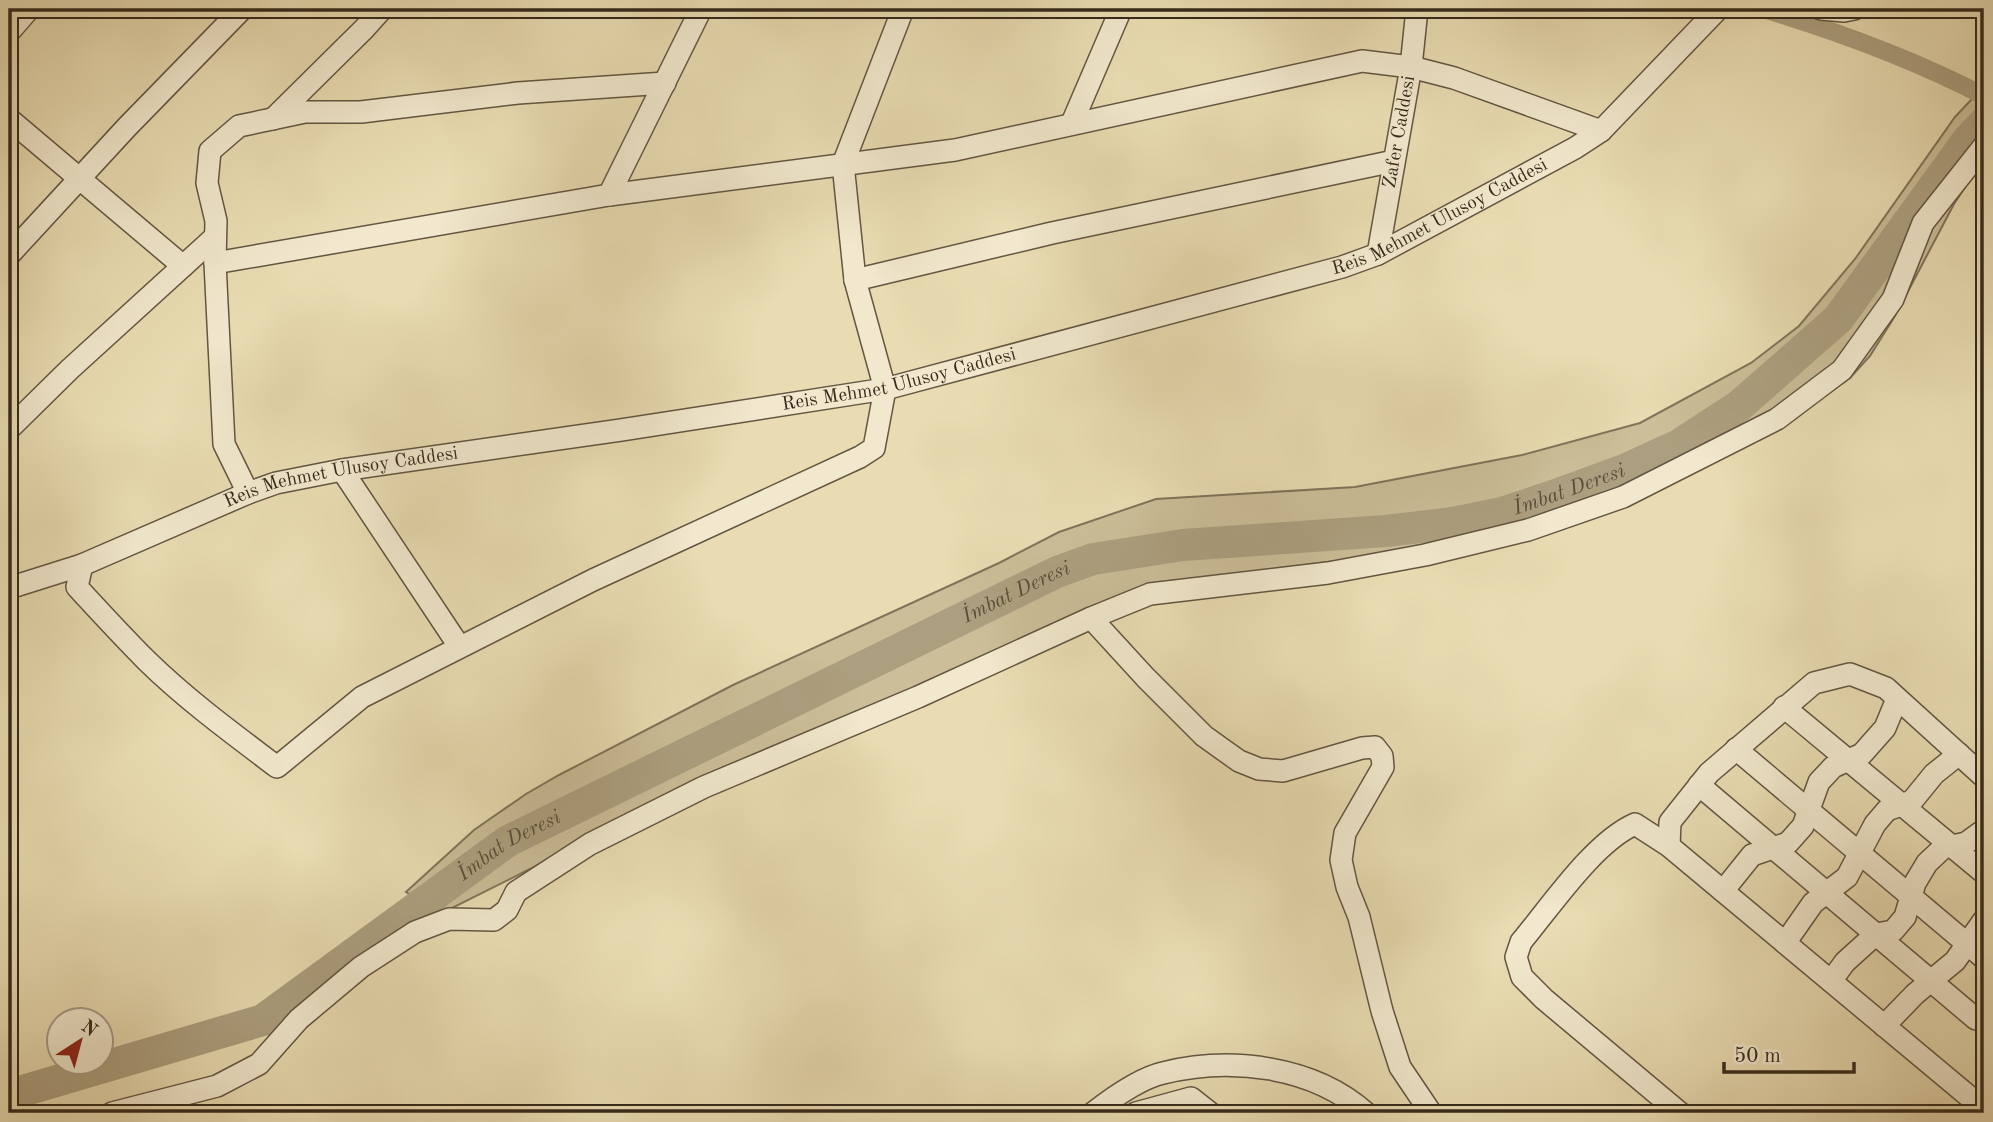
<svg xmlns="http://www.w3.org/2000/svg" width="1993" height="1122" viewBox="0 0 1993 1122" font-family="'Old Standard TT',serif">
	<rect width="100%" height="100%" fill="#e9dcb2"/>
	<filter id="stains"><feTurbulence type="fractalNoise" baseFrequency=".00286" numOctaves="4"/><feColorMatrix values="0 0 0 0 .2 0 0 0 0 .09 0 0 0 0 .02 0 0 0 .5 -.17"/></filter>
	<radialGradient id="worn" r=".72"><stop offset=".6" stop-color="#630" stop-opacity="0"/><stop offset="1" stop-color="#630" stop-opacity=".3"/></radialGradient>
	<!-- green -->
	<path fill="#cbbe98" stroke="#80745a" stroke-width="2" d="M1984,86V159L1954,204L1895,316L1870,356L1850,378L1826,395L1628,487L1442,547L1167,583L1128,594L625,815L534,867L438,915L406,892L474,830L526,794L559,775L733,685L999,563L1059,532L1156,499L1355,487L1522,455L1640,423L1751,363L1799,326L1855,259L1955,117Z"/>
	<g fill="none" stroke-linecap="round" stroke-linejoin="round">
		<!-- canal -->
		<path stroke="#ac9f7f" stroke-width="18" d="M1763,9C1839,32 1913,59 1984,96"/>
		<!-- river -->
		<path stroke="#ac9f7f" stroke-width="32" id="s1" d="M9,1095L263,1020L508,841L1057,572L1093,559L1183,545L1386,531L1453,523L1502,513L1553,496L1624,470L1679,445L1739,406L1838,319L1968,140L1984,123"/>
		<!-- minor casing -->
		<g stroke="#635642" stroke-width="24">
			<g id="minor">
				<path d="M1821,9L1844,11L1854,9"/>
				<path d="M9,32L29,9"/>
				<path d="M9,119L183,266"/>
				<path d="M273,119L364,29L382,9"/>
				<path d="M1072,123L1121,9"/>
				<path d="M609,195L701,9"/>
				<path id="s2" d="M1378,254L1411,67L1417,9"/>
				<path d="M9,255L127,127L242,9"/>
				<path d="M215,263L609,195L955,150L1362,61L1411,67L1454,78L1601,131"/>
				<path d="M855,280L1052,233L1394,161"/>
				<path d="M9,429L70,369L215,237"/>
				<path d="M342,470L459,646"/>
				<path d="M248,493L224,444L215,263L216,221L207,183L210,151L239,126L305,112H361L518,93L665,83"/>
				<path d="M82,565L77,587C100,612 123,637 147,661C187,700 232,733 277,767L362,697L593,580L860,457L874,448L885,389L855,280L843,164L903,9"/>
				<path id="s3" d="M9,588L82,565L248,493L276,483L342,470L621,430L885,389L1342,267L1378,254L1575,148L1601,131L1718,9"/>
				<path d="M1091,618L1146,678L1204,736L1239,761L1259,769L1283,771L1362,748L1375,747L1382,756L1383,767L1345,833L1341,860L1347,887L1359,917L1382,1011L1400,1067L1431,1113"/>
				<path d="M1784,707L1984,873"/>
				<path d="M1736,749L1984,958"/>
				<path d="M1699,785L1976,1019"/>
				<path d="M1669,846L1670,822L1709,773L1814,683L1850,674L1886,688L1984,777"/>
				<path d="M1723,891L1752,855L1788,843L1803,826L1819,782L1833,767L1862,754L1885,728L1897,699"/>
				<path d="M1785,943L1813,903L1847,877L1875,824L1887,810L1912,801L1934,774L1959,754"/>
				<path d="M1831,981L1845,962L1876,934L1893,931L1905,917L1915,883L1927,863L1943,848L1966,843L1984,830"/>
				<path d="M1884,1026L1915,994L1955,961L1984,920"/>
				<path d="M112,1113L217,1086L259,1064L299,1019L361,967L415,932L449,919L494,920L507,910L516,892L590,844L704,787L918,697L1091,618L1150,594L1328,573L1425,555L1528,530L1623,497L1777,419L1842,370L1893,299L1923,223L1984,146"/>
				<path d="M1093,1113C1111,1099 1141,1078 1163,1073C1231,1056 1313,1066 1366,1113"/>
				<path d="M1136,1113L1191,1098L1210,1113"/>
				<path d="M1680,1113L1544,999L1522,977L1516,957L1521,942C1551,906 1594,842 1635,824L1669,846L1984,1109"/>
			</g>
		</g>
		<!-- minor -->
		<use href="#minor" stroke="#f1e8cd" stroke-width="21"/>
	</g>
	<g text-anchor="middle" dominant-baseline="central" stroke-width="5" stroke-linejoin="round" paint-order="stroke">
		<!-- street labels -->
		<g font-size="19" fill="#362a1c" stroke="#f1e8cd">
			<text stroke="none"><textPath href="#s2" startOffset="124">Zafer Caddesi</textPath></text>
			<text stroke="none"><textPath href="#s3" startOffset="1486">Reis Mehmet Ulusoy Caddesi</textPath></text>
			<text stroke="none"><textPath href="#s3" startOffset="919">Reis Mehmet Ulusoy Caddesi</textPath></text>
			<text stroke="none"><textPath href="#s3" startOffset="352">Reis Mehmet Ulusoy Caddesi</textPath></text>
		</g>
		<!-- water labels -->
		<g font-size="21" font-style="italic" fill="#594d3a" stroke="#f1e8cd">
			<text stroke="none"><textPath href="#s1" startOffset="1701">İmbat Deresi</textPath></text>
			<text stroke="none"><textPath href="#s1" startOffset="1134">İmbat Deresi</textPath></text>
			<text stroke="none"><textPath href="#s1" startOffset="567">İmbat Deresi</textPath></text>
		</g>
	</g>
	<!-- margin -->
	<rect width="1993" height="1122" fill="none" stroke="#e9dcb2" stroke-width="35"/>
	<rect x="10" y="10" width="1972" height="1101" fill="none" stroke="#362a1c" stroke-width="3.5"/>
	<rect x="18" y="18" width="1958" height="1087" fill="none" stroke="#362a1c" stroke-width="2"/>
	<!-- north arrow -->
	<g transform="translate(80 1041) rotate(36)"><circle r="33" fill="#f1e8cd" stroke="#a69c86" stroke-width="2"/>
	<path d="M0-5L12 26L0 18L-12 26Z" fill="#8f2418"/>
	<text y="-10" font-size="19" font-weight="bold" text-anchor="middle" fill="#362a1c">N</text>
	</g>
	<!-- scale -->
	<path d="M1724 1062v10h130v-10" fill="none" stroke="#362a1c" stroke-width="3.5"/>
	<text x="1734" y="1062" font-size="21" fill="#362a1c" stroke="#f1e8cd" stroke-width="5" paint-order="stroke">50 m</text>
	<rect width="100%" height="100%" filter="url(#stains)"/>
	<rect width="100%" height="100%" fill="url(#worn)"/>
</svg>
